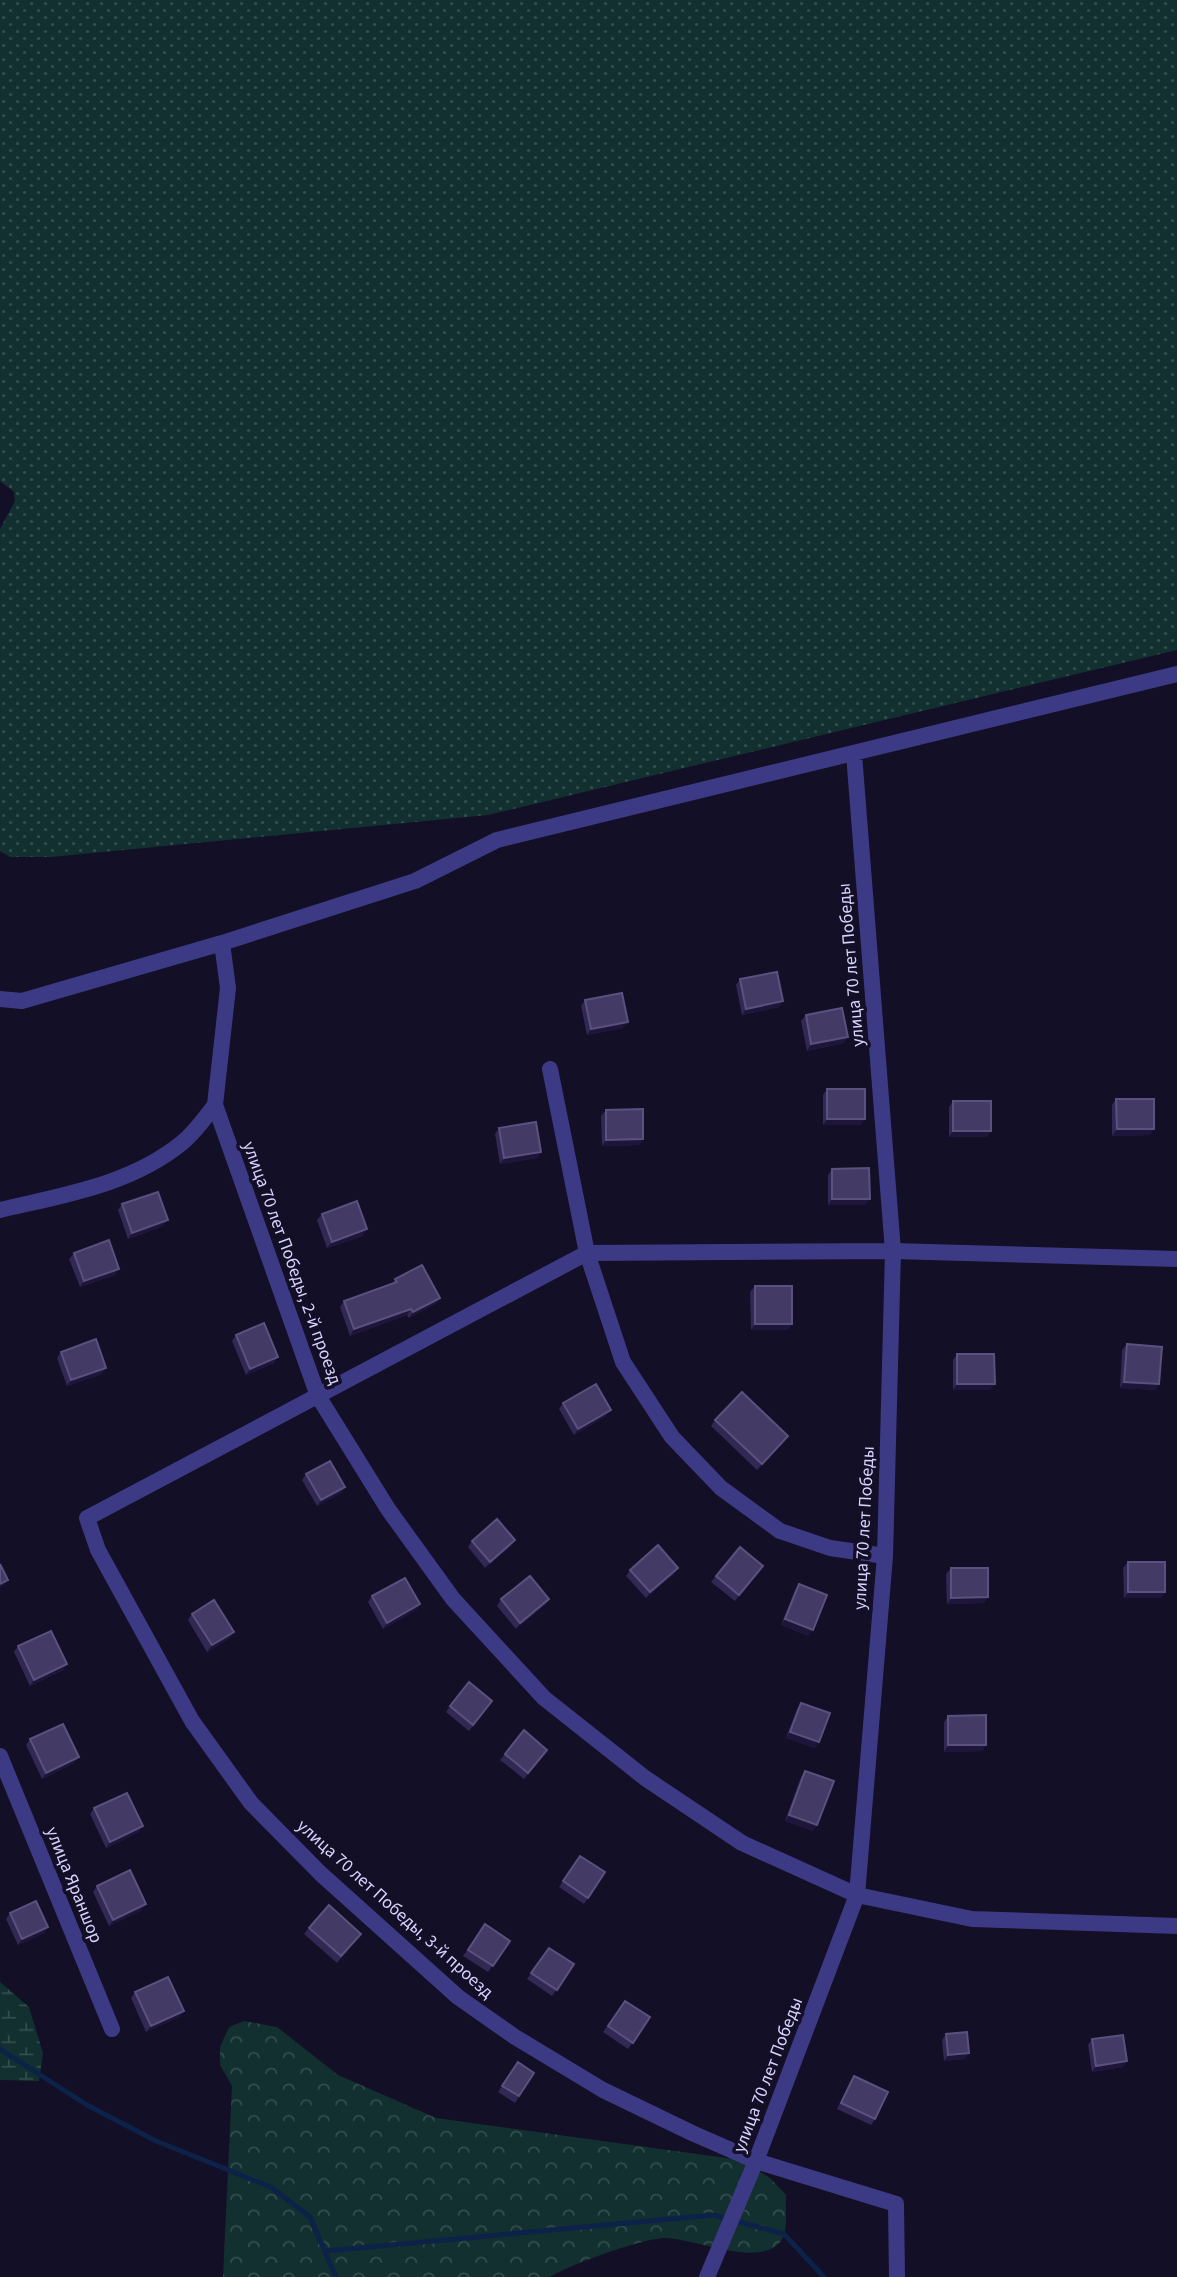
<svg xmlns="http://www.w3.org/2000/svg" width="1177" height="2277" viewBox="0 0 1177 2277" font-family="'Source Sans 3',sans-serif">
	<defs>
		<pattern id="grass-dots" width="8" height="8" patternUnits="userSpaceOnUse" patternTransform="scale(1.75)"><rect width="8" height="8" fill="#12302f"/><path d="M2 2h.1M6 6h.1" fill="none" stroke="#344d4e" stroke-width="1.8" stroke-linecap="round"/></pattern>
		<pattern id="forest-crowns" width="20" height="18" patternUnits="userSpaceOnUse" patternTransform="scale(1.75)"><rect width="20" height="18" fill="#12302f"/><path d="M2 6a3 3 0 1 1 6 0M12 15a3 3 0 1 1 6 0" fill="none" stroke="#344d4e"/></pattern>
		<pattern id="wetland-marsh" width="20" height="14" patternUnits="userSpaceOnUse" patternTransform="scale(1.75)"><rect width="20" height="14" fill="#12302f"/><path d="M1 5h8M5 5V1M11 12h8M15 12V8" fill="none" stroke="#344d4e"/></pattern>
	</defs>
	<rect width="100%" height="100%" fill="#130f26"/>
	<!-- grass -->
	<path fill="url(#grass-dots)" d="M0,0H1177V650L488,815L51,857H10L0,851V529L15,501L14,492L0,481Z"/>
	<!-- forest -->
	<path fill="url(#forest-crowns)" d="M244,2021L277,2027L338,2075L436,2118L741,2160L770,2178L786,2195C785,2210 790,2237 776,2246C752,2264 697,2240 667,2238C645,2237 569,2265 550,2277H223L232,2086L220,2065V2047L229,2027Z"/>
	<!-- wetland -->
	<path fill="url(#wetland-marsh)" d="M0,1982L29,2007L43,2053L39,2081L0,2080Z"/>
	<g fill="none" stroke-linecap="round" stroke-linejoin="round">
		<!-- stream -->
		<path stroke="#0c2248" stroke-width="5" d="M0,2049L87,2105L156,2141L271,2187L310,2217L336,2277
			M326,2251L714,2215L784,2234L824,2277"/>
		<!-- minor -->
		<path stroke="#3d3a85" stroke-width="16" d="M222,943L228,988L215,1105L318,1396L388,1509L453,1599L544,1698L645,1778L742,1843L857,1895L972,1919L1177,1926
			M0,999L22,1001L222,943L415,881L497,840L1177,674
			M550,1069L587,1253L623,1362L672,1437L721,1488L780,1531L830,1548L885,1556
			M0,1210C63,1195 131,1185 183,1142C195,1132 205,1118 215,1105
			M0,1756L112,2029
			M707,2277L756,2161L857,1895L885,1556L893,1251L854,754
			M897,2277L896,2204L756,2161L692,2133L603,2090L515,2037L458,1997L321,1874L251,1803L192,1721L98,1550L87,1518L587,1253L893,1251L1177,1259"/>
	</g>
	<!-- wall -->
	<path fill="#312854" d="M740,979L783,1001L779,1007L742,1015L736,985Z
		M585,1000L623,1028L587,1035L581,1006Z
		M806,1015L844,1043L807,1051L801,1021Z
		M827,1089L861,1125H823V1095Z
		M1116,1099L1150,1135L1112,1136V1105Z
		M953,1101L987,1137H949V1107Z
		M606,1110L643,1139L639,1145L602,1146L601,1116Z
		M499,1128L537,1158L500,1164L495,1134Z
		M832,1169L865,1205H828V1175Z
		M122,1204L163,1226L128,1239L118,1210Z
		M322,1214L363,1236L327,1248L317,1220Z
		M74,1253L115,1275L80,1287L69,1259Z
		M395,1279L440,1298L435,1304L409,1318L407,1315L350,1336L340,1307L344,1301L392,1284Z
		M755,1286L788,1330H751L750,1292Z
		M236,1335L274,1363L246,1375L232,1341Z
		M1127,1344L1159,1384L1155,1390L1120,1388L1122,1350Z
		M61,1352L102,1374L67,1386L57,1358Z
		M957,1354L990,1390H953V1360Z
		M563,1403L606,1416L574,1435L559,1409Z
		M715,1420L784,1442L757,1470L711,1426Z
		M306,1474L345,1487L341,1493L317,1506L302,1480Z
		M472,1541L511,1546L485,1568L468,1547Z
		M1128,1562L1165,1592L1161,1598H1124L1123,1568Z
		M763,1566L735,1601L711,1582L716,1576Z
		M678,1568L674,1574L646,1598L626,1576L630,1570Z
		M951,1568L988,1597L984,1603L947,1604L946,1574Z
		M799,1584L809,1636L781,1625L795,1590Z
		M372,1596L420,1604L416,1610L383,1629L368,1602Z
		M501,1599H549L545,1605L516,1629L497,1606Z
		M192,1614L230,1638L207,1652L188,1620Z
		M18,1646L67,1664L63,1670L30,1686L14,1652Z
		M801,1703L815,1748L786,1738L797,1709Z
		M450,1706L488,1707L469,1731L446,1712Z
		M948,1716L986,1745L982,1751L944,1752V1722Z
		M30,1739L74,1763L42,1779L26,1745Z
		M505,1754L543,1756L524,1779L500,1760Z
		M805,1771L817,1825L813,1831L785,1821L801,1777Z
		M94,1808L139,1832L106,1848L90,1814Z
		M580,1856L605,1872L584,1904L559,1887Z
		M97,1886L142,1910L109,1926L93,1892Z
		M10,1913L48,1927L44,1933L18,1945L6,1919Z
		M485,1924L510,1941L488,1972L463,1956Z
		M309,1928L361,1934L337,1963L304,1934Z
		M549,1948L574,1964L552,1996L527,1979Z
		M135,1992L184,2011L179,2017L146,2032L131,1998Z
		M625,2001L650,2017L628,2049L603,2032Z
		M946,2034L965,2059L944,2061L942,2040Z
		M1092,2039L1127,2061L1123,2067L1092,2072L1088,2045Z
		M518,2062L534,2073L515,2103L498,2092Z
		M854,2076L875,2119L871,2125L837,2109L850,2082Z"/>
	<!-- shaded-wall -->
	<path fill="#1d163a" d="M783,1001L779,1007L742,1015L746,1009Z
		M628,1022L623,1028L587,1035L591,1029Z
		M848,1037L844,1043L807,1051L811,1044Z
		M827,1119H865L861,1125H823Z
		M1117,1129H1154L1150,1135L1112,1136Z
		M953,1131H991L987,1137H949Z
		M643,1139L639,1145L602,1146L606,1140Z
		M541,1152L537,1158L500,1164L504,1158Z
		M832,1199H870L865,1205H828Z
		M168,1220L163,1226L128,1239L132,1233Z
		M367,1229L363,1236L327,1248L332,1242Z
		M119,1269L115,1275L80,1287L84,1281Z
		M440,1298L435,1304L409,1318L413,1312Z
		M411,1309L407,1315L350,1336L354,1329Z
		M755,1324H792L788,1330H751Z
		M278,1357L274,1363L246,1375L250,1369Z
		M106,1368L102,1374L67,1386L71,1380Z
		M1124,1382L1159,1384L1155,1390L1120,1388Z
		M957,1384H995L990,1390H953Z
		M611,1410L606,1416L574,1435L578,1429Z
		M788,1436L784,1442L757,1470L762,1464Z
		M345,1487L341,1493L317,1506L321,1500Z
		M515,1540L511,1546L485,1568L490,1562Z
		M678,1568L674,1574L646,1598L650,1592Z
		M8,1580L3,1586L0,1588V1584Z
		M1128,1592H1165L1161,1598H1124Z
		M988,1597L984,1603L947,1604L951,1598Z
		M549,1599L545,1605L516,1629L520,1623Z
		M420,1604L416,1610L383,1629L387,1623Z
		M785,1619L813,1630L809,1636L781,1625Z
		M234,1632L230,1638L207,1652L212,1645Z
		M67,1664L63,1670L30,1686L34,1680Z
		M790,1732L819,1742L815,1748L786,1738Z
		M948,1745H986L982,1751L944,1752Z
		M79,1757L74,1763L42,1779L46,1773Z
		M789,1815L817,1825L813,1831L785,1821Z
		M143,1826L139,1832L106,1848L110,1842Z
		M146,1904L142,1910L109,1926L113,1920Z
		M48,1927L44,1933L18,1945L22,1939Z
		M184,2011L179,2017L146,2032L151,2026Z
		M969,2053L965,2059L944,2061L948,2055Z
		M1127,2061L1123,2067L1092,2072L1096,2066Z"/>
	<!-- building -->
	<path fill="#433a66" stroke="#5a527e" stroke-width="2" d="M777,972L783,1001L746,1009L740,979Z
		M622,993L628,1022L591,1029L585,1000Z
		M842,1008L848,1037L811,1044L806,1015Z
		M827,1089H865V1119H827Z
		M1116,1099H1154V1129H1117Z
		M953,1101H991V1131H953Z
		M643,1109V1139L606,1140V1110Z
		M536,1122L541,1152L504,1158L499,1128Z
		M869,1168L870,1199H832V1169Z
		M158,1192L168,1220L132,1233L122,1204Z
		M357,1201L367,1229L332,1242L322,1214Z
		M109,1240L119,1269L84,1281L74,1253Z
		M422,1265L440,1298L413,1312L411,1309L354,1329L344,1301L397,1282L395,1279Z
		M755,1286H792V1324H755Z
		M264,1323L278,1357L250,1369L236,1335Z
		M96,1339L106,1368L71,1380L61,1352Z
		M1127,1344L1162,1347L1159,1384L1124,1382Z
		M957,1354H994L995,1384H957Z
		M596,1384L611,1410L578,1429L563,1403Z
		M742,1392L788,1436L762,1464L715,1420Z
		M330,1461L345,1487L321,1500L306,1474Z
		M497,1519L515,1540L490,1562L472,1541Z
		M658,1545L678,1568L650,1592L630,1570Z
		M740,1547L763,1566L739,1595L716,1576Z
		M1128,1562H1165V1592H1128Z
		M0,1564L8,1580L0,1584Z
		M951,1568H988V1597L951,1598Z
		M530,1576L549,1599L520,1623L501,1599Z
		M405,1578L420,1604L387,1623L372,1596Z
		M799,1584L827,1595L813,1630L785,1619Z
		M214,1600L234,1632L212,1645L192,1614Z
		M51,1631L67,1664L34,1680L18,1646Z
		M469,1682L492,1701L473,1725L450,1706Z
		M801,1703L830,1713L819,1742L790,1732Z
		M986,1715V1745H948V1716Z
		M63,1724L79,1757L46,1773L30,1739Z
		M524,1730L547,1750L528,1773L505,1754Z
		M805,1771L834,1781L817,1825L789,1815Z
		M127,1793L143,1826L110,1842L94,1808Z
		M580,1856L605,1872L588,1898L563,1881Z
		M130,1870L146,1904L113,1920L97,1886Z
		M36,1901L48,1927L22,1939L10,1913Z
		M329,1905L361,1934L341,1956L309,1928Z
		M485,1924L510,1941L493,1966L468,1950Z
		M549,1948L574,1964L557,1990L531,1973Z
		M168,1977L184,2011L151,2026L135,1992Z
		M625,2001L650,2017L633,2043L608,2026Z
		M967,2032L969,2053L948,2055L946,2034Z
		M1123,2035L1127,2061L1096,2066L1092,2039Z
		M518,2062L534,2073L519,2096L502,2086Z
		M854,2076L888,2092L875,2119L841,2103Z"/>
	<g text-anchor="middle" dominant-baseline="central" stroke-width="7" stroke-linejoin="round" paint-order="stroke">
		<!-- street labels -->
		<g font-size="18" fill="#d9d4ff" stroke="#130f26">
			<text transform="translate(851 965) rotate(-95)">улица 70 лет Победы</text>
			<text transform="translate(292 1263) rotate(70)">улица 70 лет Победы, 2-й проезд</text>
			<text transform="translate(864 1528) rotate(-87)">улица 70 лет Победы</text>
			<text transform="translate(74 1885) rotate(68)">улица Яраншор</text>
			<text transform="translate(395 1909) rotate(42)">улица 70 лет Победы, 3-й проезд</text>
			<text transform="translate(768 2075) rotate(-69)">улица 70 лет Победы</text>
		</g>
	</g>
</svg>
